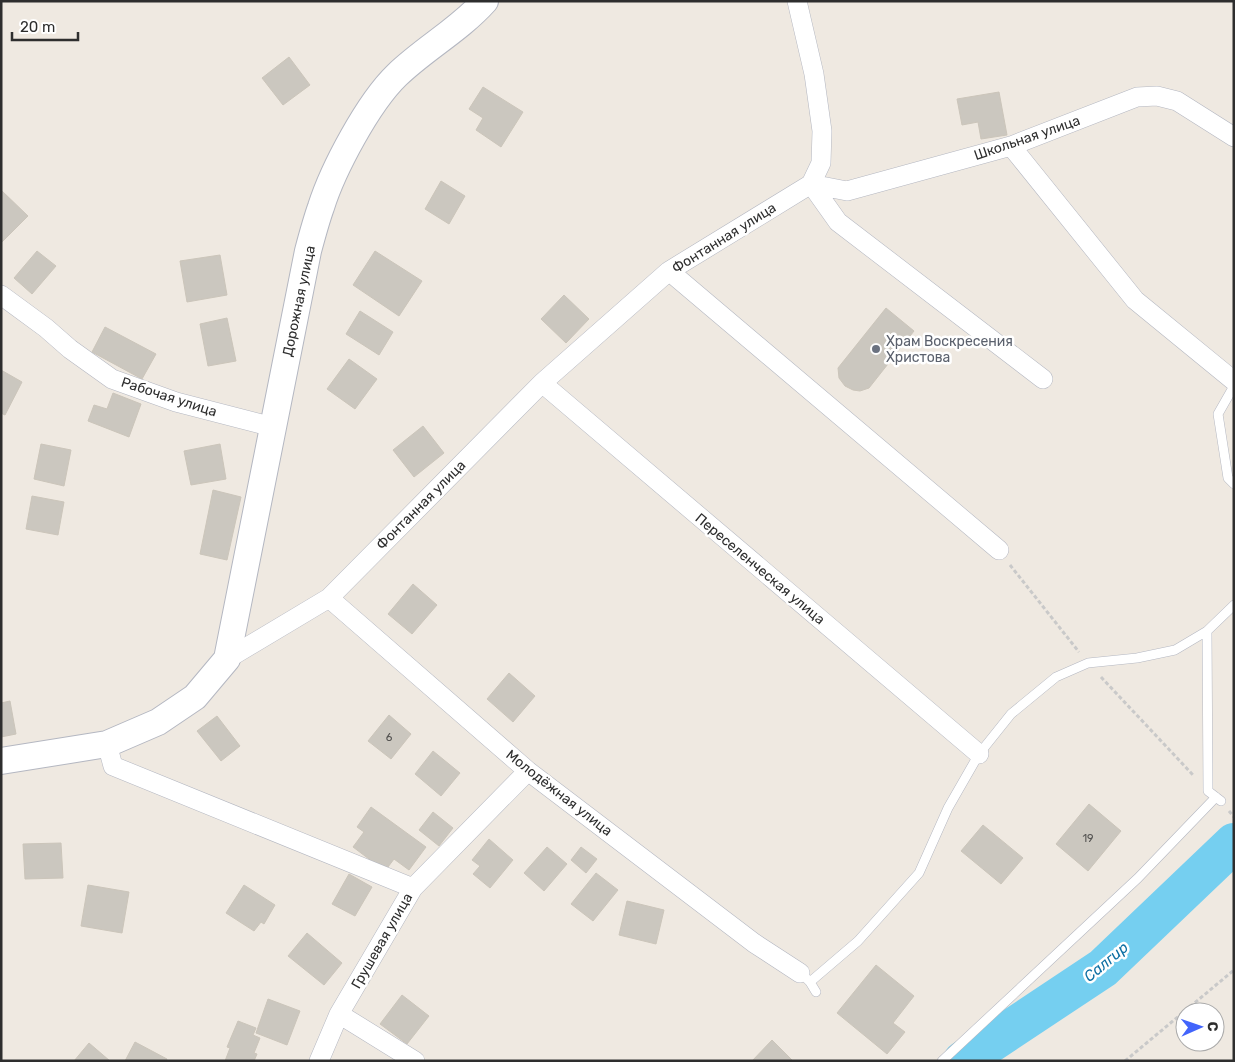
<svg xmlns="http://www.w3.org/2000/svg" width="1235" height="1062" viewBox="0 0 1235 1062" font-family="Rubik,sans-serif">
	<rect width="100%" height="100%" fill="#efe9e1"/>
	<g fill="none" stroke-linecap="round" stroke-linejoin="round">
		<!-- river -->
		<path stroke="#75cff0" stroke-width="40" d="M963,1061L1103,968L1234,843"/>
	</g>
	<!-- building -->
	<path fill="#cbc7bf" stroke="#cbc5ba" d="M289,57L310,85L283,105L262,78Z
		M483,87L523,112L501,147L476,130L483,118L469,109Z
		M999,92L1007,135L981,139L978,122L962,125L957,99Z
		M441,181L465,196L449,224L425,209Z
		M1,190L28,216L1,243Z
		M37,251L56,266L32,294L14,278Z
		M375,251L422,281L399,316L353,285Z
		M220,255L227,295L187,302L180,261Z
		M564,295L589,319L566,343L541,319Z
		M886,308L914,331L869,388L860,391L853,390L845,386L839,378L838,368Z
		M360,311L393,332L379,355L346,334Z
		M227,318L236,361L208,366L200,324Z
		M105,327L156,354L142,379L92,352Z
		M349,359L377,379L355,409L327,389Z
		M1,370L22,382L5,415L1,413Z
		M113,393L141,404L129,437L88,421L94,405L107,409Z
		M423,426L444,453L414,477L393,450Z
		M41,444L71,450L64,486L34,479Z
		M220,444L226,479L191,485L184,451Z
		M213,490L241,497L227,560L200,554Z
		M32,496L64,502L58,535L26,529Z
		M413,584L437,605L412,634L388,614Z
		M509,673L535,696L513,722L487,699Z
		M10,701L16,734L1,737V703Z
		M389,715L411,734L391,759L368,741Z
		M217,716L240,746L221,761L197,731Z
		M433,751L460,773L441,796L415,774Z
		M1089,804L1121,831L1088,871L1056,844Z
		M371,807L426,847L409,870L394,859L385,871L353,847L364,832L357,827Z
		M433,812L453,828L439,846L419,830Z
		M983,825L1023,858L1001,884L961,851Z
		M489,839L513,860L490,888L473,874L480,866L472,860Z
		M61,843L63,878L25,879L23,844Z
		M547,847L567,864L544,891L524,873Z
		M581,847L597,859L586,873L571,860Z
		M596,873L618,890L593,921L571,904Z
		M349,874L372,887L355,916L332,904Z
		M88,885L129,892L122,933L81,926Z
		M244,885L275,905L264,924L261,922L254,931L226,913Z
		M627,901L664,910L656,944L619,935Z
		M307,933L342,963L324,985L288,956Z
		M876,965L914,996L893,1023L905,1032L887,1054L837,1013Z
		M402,995L429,1016L407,1044L380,1024Z
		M268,999L300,1011L287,1045L256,1033Z
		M238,1021L256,1028L253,1035L260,1038L254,1053L257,1054L254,1061H225L230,1048L227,1047Z
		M772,1040L793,1061H752Z
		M135,1042L167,1059L166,1061H125Z
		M89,1043L110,1061H74Z"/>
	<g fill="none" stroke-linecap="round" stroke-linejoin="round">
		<!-- service casing -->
		<g stroke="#b4b7c1" stroke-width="10">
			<path id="service" d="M1234,386L1218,414L1228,478L1234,484
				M1221,801L1208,791L1207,631L1234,605
				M806,978L810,982L816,992
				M810,982L858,941L919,873L948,808L979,754L1011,714L1056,677L1088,663L1137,658L1175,650L1207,631
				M942,1061L1138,878L1216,797"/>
		</g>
		<!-- minor casing -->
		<g stroke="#b4b7c1" stroke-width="20">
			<path id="minor" d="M797,1L814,74L822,131L821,163L811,184
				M1011,146L1135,300L1234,381
				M811,184L847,191L1011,146L1137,97L1157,96L1177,101L1234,137
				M811,184L838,222L1043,379
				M669,271L999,550
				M1,295L46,328L70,349L112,379L176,402L273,427
				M542,383L979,754
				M329,598L528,771L754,943L800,973
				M227,659L329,598L542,383L669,271L811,184
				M107,744L113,766L413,888
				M339,1014L415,1061
				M319,1061L339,1014L413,888L528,771"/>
		</g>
		<!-- secondary casing -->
		<g stroke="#b4b7c1" stroke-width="28">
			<path id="secondary" d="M1,761L107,744L158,722L195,697L227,659L308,251C312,236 316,221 321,207C333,169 368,103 397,75C425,48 459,30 485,1"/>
		</g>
		<!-- path -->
		<path stroke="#c9c9c9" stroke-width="3" stroke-dasharray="4 2.5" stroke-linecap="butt" d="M1010,565L1079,652
			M1101,677L1193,775
			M1229,811L1234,817
			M1125,1061L1234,970"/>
		<!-- service -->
		<use href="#service" stroke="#fff" stroke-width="9"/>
		<!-- minor -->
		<use href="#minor" stroke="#fff" stroke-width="19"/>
		<!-- secondary -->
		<use href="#secondary" stroke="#fff" stroke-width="26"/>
	</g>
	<!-- markers -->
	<circle fill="#6b7280" stroke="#fff" stroke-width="2" cx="876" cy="349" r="5"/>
	<g text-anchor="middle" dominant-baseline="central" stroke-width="5" stroke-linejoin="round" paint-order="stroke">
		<!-- number labels -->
		<g font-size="11" fill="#555452">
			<text x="389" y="737">6</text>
			<text x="1088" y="838">19</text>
		</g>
		<!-- street labels -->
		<g font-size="14" fill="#2e2e2e" stroke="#fff">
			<text transform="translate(1027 138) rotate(-19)">Школьная улица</text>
			<text transform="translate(724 238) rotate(-32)">Фонтанная улица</text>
			<text transform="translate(299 301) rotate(-78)">Дорожная улица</text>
			<text transform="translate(169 397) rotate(18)">Рабочая улица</text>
			<text transform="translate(421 505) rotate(-45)">Фонтанная улица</text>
			<text transform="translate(760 569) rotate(40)">Переселенческая улица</text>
			<text transform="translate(559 793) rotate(38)">Молодёжная улица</text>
			<text transform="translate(382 941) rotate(-60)">Грушевая улица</text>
		</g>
		<!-- worship labels -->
		<g font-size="14" fill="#5b616d" stroke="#fff" text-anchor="start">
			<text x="886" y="341">Храм Воскресения<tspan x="886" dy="16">Христова</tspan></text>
		</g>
		<!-- water labels -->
		<g font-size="15" font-style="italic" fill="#0d6fa3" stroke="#fff">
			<text transform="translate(1106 962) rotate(-40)">Салгир</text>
		</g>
	</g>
	<!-- border -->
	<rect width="1235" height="1062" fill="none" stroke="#2e2e2e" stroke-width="5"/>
	<!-- north arrow -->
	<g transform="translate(1200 1027) rotate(88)"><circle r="24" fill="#ffffff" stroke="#ababab"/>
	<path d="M0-4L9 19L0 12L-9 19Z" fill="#4264fb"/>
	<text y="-8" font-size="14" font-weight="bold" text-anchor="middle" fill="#2e2e2e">С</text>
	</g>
	<!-- scale -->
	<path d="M12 32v8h66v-8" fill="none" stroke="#2e2e2e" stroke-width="2.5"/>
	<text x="20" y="32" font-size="15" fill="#2e2e2e" stroke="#ffffff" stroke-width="4" paint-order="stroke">20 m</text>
</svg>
